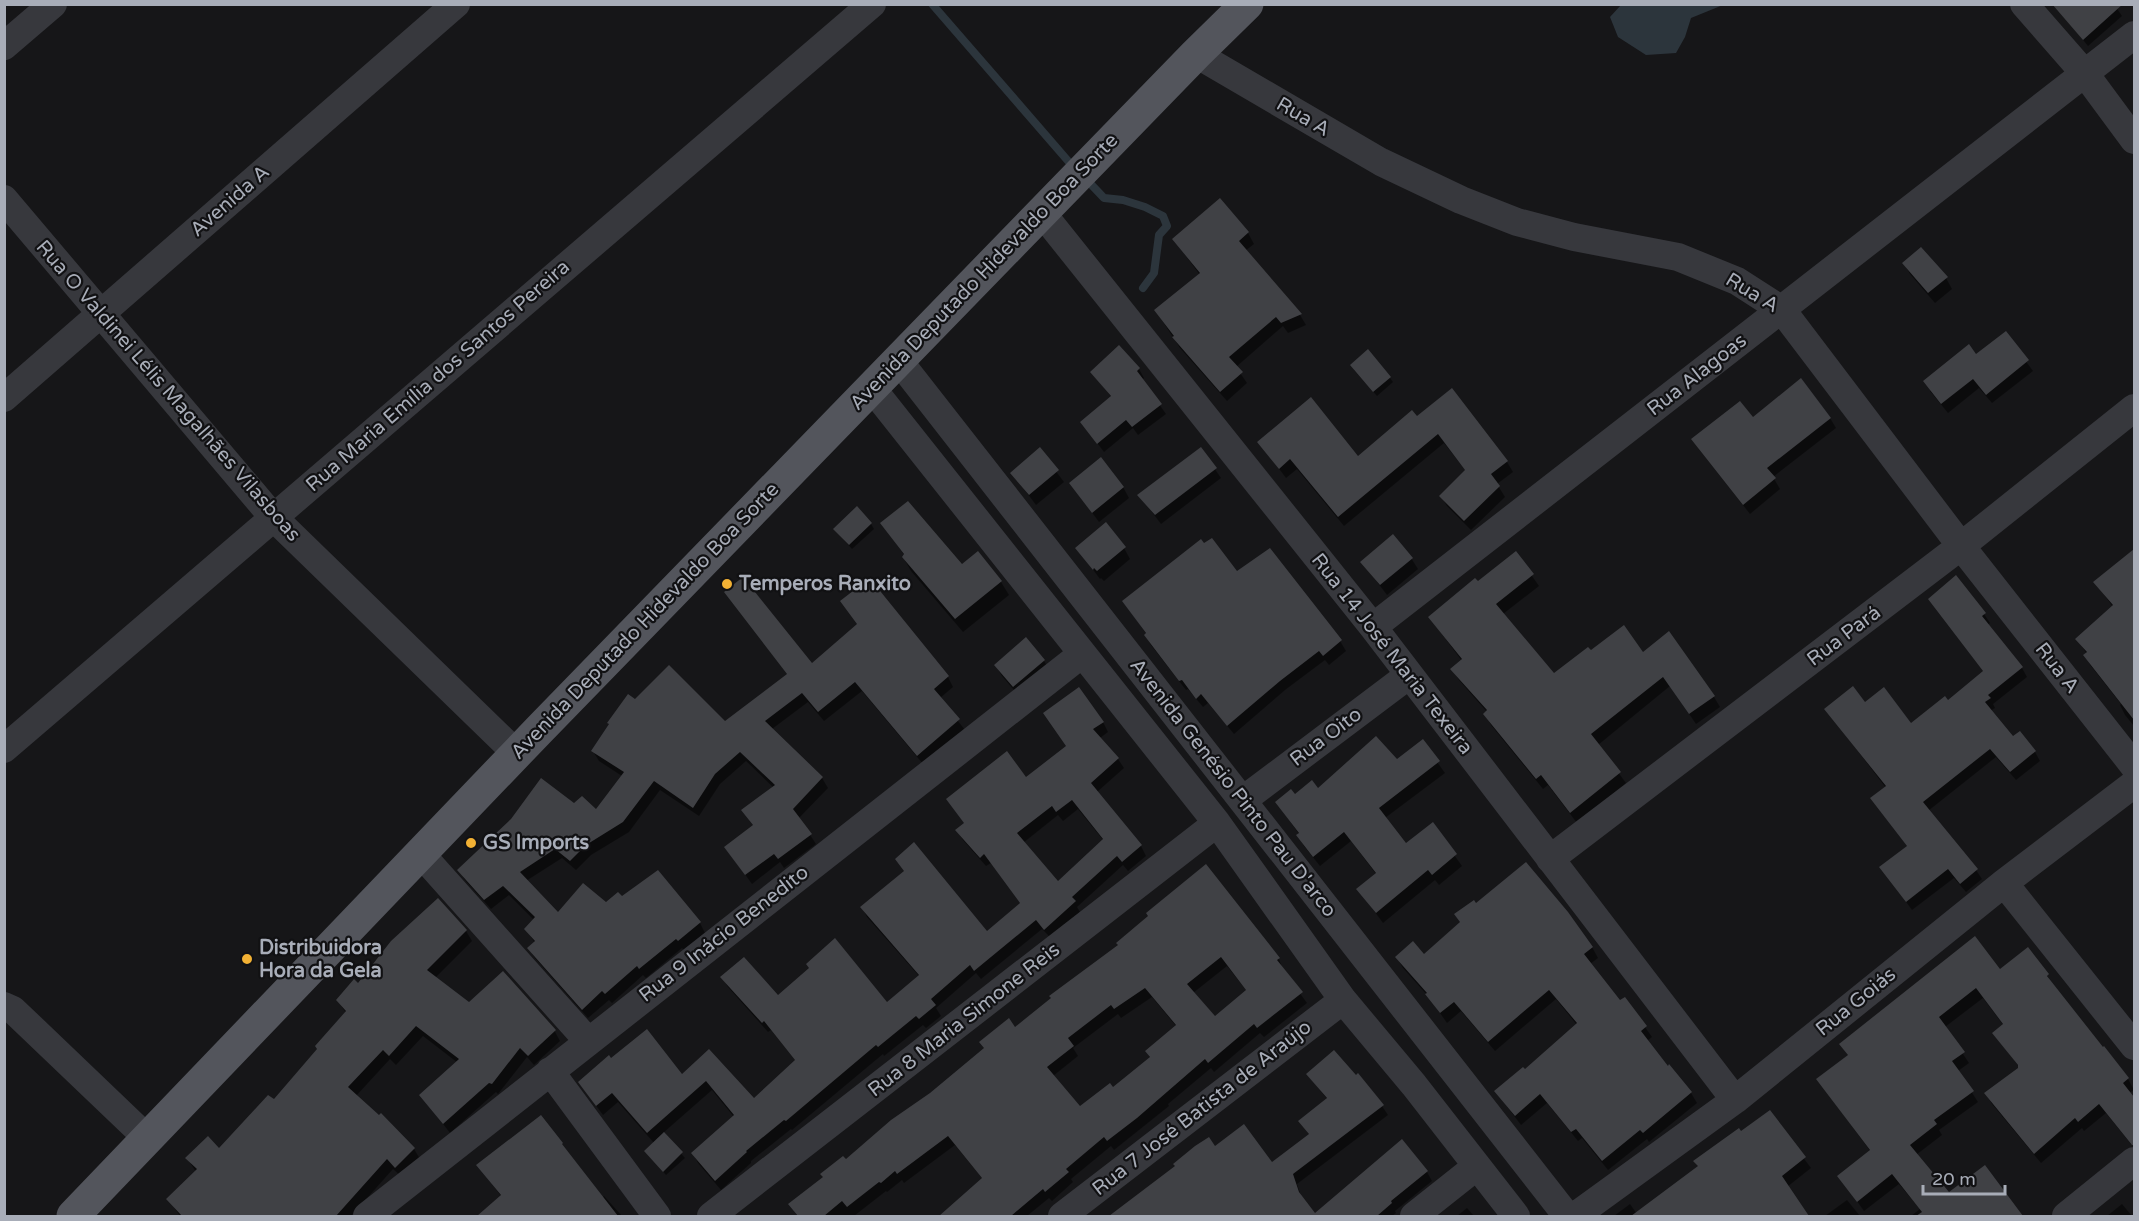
<svg xmlns="http://www.w3.org/2000/svg" width="2139" height="1221" viewBox="0 0 2139 1221" font-family="'Varela Round',sans-serif">
	<rect width="100%" height="100%" fill="#161618"/>
	<!-- water -->
	<path fill="#2c353c" d="M1621,5V4L1723,5L1691,18L1685,37L1676,53L1646,55L1618,37L1610,17Z"/>
	<!-- shadow -->
	<path fill="#0007" fill-rule="evenodd" d="M2054,4H2114L2122,16L2088,46Z
		M1220,201L1248,233L1254,244L1245,251L1300,315L1306,325L1288,333L1283,326L1236,367L1247,383L1227,401L1180,348L1156,311L1200,275L1174,240Z
		M1904,263L1946,278L1952,289L1935,303L1910,274Z
		M2005,333L2033,371L1992,403L1979,388L1948,413L1930,391Z
		M1139,369L1144,378L1142,380L1166,414L1138,435L1133,428L1104,452L1082,423L1112,398L1092,372Z
		M1354,370L1390,378L1393,382L1377,396Z
		M1417,418L1507,462L1513,472L1497,484L1505,497L1471,530L1447,506L1441,496L1466,471L1444,443L1344,526L1297,469L1286,478L1259,442L1358,458Z
		M1830,418L1836,428L1773,477L1780,489L1750,514L1699,449L1752,420Z
		M1201,449L1221,478L1161,524L1139,495Z
		M1040,450L1064,482L1036,505L1012,473Z
		M1071,484L1123,487L1129,498L1099,522Z
		M882,523L962,566L1001,582L1009,595L963,632L911,571L903,557L905,556Z
		M871,524L874,529L852,549L835,530Z
		M1077,548H1124L1130,559L1104,581L1101,578L1100,579Z
		M2134,551V726L2125,715L2120,705L2121,704L2091,666L2085,656L2087,654L2077,639L2113,607L2095,582Z
		M1516,553L1539,586L1503,614L1554,675L1591,652L1643,654L1714,697L1720,707L1696,724L1670,686L1598,745L1626,783L1577,823L1548,785L1543,789L1491,725L1485,714L1487,712L1459,680L1452,669L1462,661L1430,618Z
		M1411,558L1418,569L1387,595L1362,562Z
		M1236,573L1340,641L1346,651L1329,665L1325,660L1285,690L1234,734L1208,703L1203,707L1188,689L1186,690L1151,645L1146,636L1147,635L1124,601Z
		M872,584L948,677L953,687L940,698L965,730L923,764L862,691L824,721L808,702L772,729L822,778L828,788L799,818L816,844L784,868L780,862L752,884L726,848L754,826L749,820L774,788L746,761L720,784L699,816L660,790L629,832L591,855L576,870L562,858L526,881L558,914L606,904L621,898L700,923L705,933L684,950L682,948L646,978L643,975L612,1003L609,1000L588,1018L535,958L529,949L535,943L526,929L534,920L509,895L491,909L465,880L459,870L574,804L596,811L622,776L599,761L593,751L636,701L724,723L788,675L726,592L812,665L858,625L865,590Z
		M1935,608L1984,614L1990,623L1987,625L2022,668L2027,677L1993,704L1995,708L1990,711L2013,739L2035,752L2040,761L2016,780L1996,757L1928,811L1976,870L1982,879L1966,892L1954,878L1912,910L1881,867L1908,847L1872,799L1886,788L1826,709L1865,704L1911,725L1948,702L1984,672Z
		M1044,661L1050,671L1020,697L1002,676L996,666Z
		M1103,722L1108,732L1100,738L1118,759L1124,768L1097,792L1141,846L1146,856L1128,871L1123,865L1077,907L1080,912L1051,938L1042,929L981,979L976,973L936,1008L941,1016L926,1028L923,1025L884,1056L883,1054L792,1130L791,1129L751,1161V1163L721,1190L698,1163L693,1153L734,1117L712,1090L663,1133L685,1158L666,1175L645,1151L654,1143L618,1102L603,1115L586,1092L682,1076L709,1051L754,1100L796,1061L771,1030L768,1032L728,987L722,977L778,997L886,1004L919,976L867,917L862,907L905,872L897,860L987,933L1021,904L991,863L986,866L963,840L957,831L1067,747ZM1078,809L1104,841L1058,883L1023,843L1058,815L1063,821Z
		M1422,741L1445,773L1385,818L1406,845L1432,824L1462,866L1439,885L1435,880L1383,923L1358,889L1376,874L1351,841L1320,866L1304,846L1298,835L1299,834L1277,803L1295,796L1318,791L1397,761Z
		M1206,866L1279,959L1283,970L1307,1003L1264,1037L1260,1033L1214,1072L1211,1068L1168,1104L1169,1106L1114,1150L1111,1146L1071,1179L1073,1182L1052,1201L1049,1198L1027,1216H941L983,1179L955,1145L904,1183L902,1180L887,1192L886,1191L854,1216H798L790,1205L1120,946ZM1227,966L1247,991L1214,1018L1193,993ZM1152,997L1176,1026L1147,1052L1150,1058L1112,1089L1079,1108L1053,1076L1078,1056L1073,1048L1118,1014L1121,1018Z
		M1476,905L1592,947L1598,958L1590,964L1620,1002L1625,999L1652,1037L1647,1041L1667,1068L1669,1066L1691,1093L1697,1103L1649,1142L1647,1139L1608,1170L1582,1138L1578,1141L1547,1103L1521,1125L1496,1092L1524,1071L1577,1025L1556,999L1495,1051L1461,1011L1447,1023L1428,996L1403,968L1397,958L1424,956L1461,923Z
		M466,931L472,941L435,978L469,1004L554,1030L560,1041L534,1065L527,1057L498,1094L496,1092L450,1133L421,1095L458,1063L423,1036L396,1065L390,1059L356,1096L414,1149L420,1159L402,1177L393,1169L351,1216H180L168,1199L196,1172L187,1158L219,1151L274,1101L318,1050L346,1013L338,1001L359,985Z
		M1999,971L2047,975L2053,986L2128,1079L2134,1090L2129,1093L2134,1099V1141L2131,1144L2106,1113L2084,1131L2082,1128L2041,1163L1992,1104L1986,1094L2020,1068L1994,1033L2004,1026L1983,998L1945,1027L1969,1063L1958,1071L1978,1102L1939,1130L1942,1135L1916,1155L1948,1194L2018,1212L2020,1216H1911L1920,1209L1899,1184L1864,1211L1839,1176L1871,1152L1818,1080L1849,1056L1841,1044Z
		M1308,1075L1382,1106L1388,1115L1297,1184L1302,1199L1314,1215L1427,1172L1432,1181L1395,1211L1396,1213L1392,1216H1111L1177,1166L1215,1148L1272,1164L1310,1135L1300,1121L1327,1099Z
		M1769,1112L1811,1168L1787,1187L1807,1216H1732L1722,1203L1703,1216H1614L1630,1204L1637,1214Z
		M478,1165L602,1198L604,1196L622,1216H479L501,1196Z
		M1847,1200L1860,1216H1825Z
		M2122,1204L2132,1216H2107Z
		M1467,1208L1474,1216H1457Z"/>
	<g fill="none" stroke-linecap="round" stroke-linejoin="round">
		<!-- stream -->
		<path stroke="#2c353c" stroke-width="8" d="M932,4L1075,169
			M1085,178L1104,198L1123,200L1145,207L1163,216L1167,226L1159,235L1154,273L1143,288"/>
	</g>
	<!-- building -->
	<path fill="#404145" fill-rule="evenodd" d="M2052,4H2123L2083,40Z
		M1220,198L1249,232L1239,241L1302,314L1281,323L1276,317L1229,357L1243,372L1220,392L1172,337L1174,336L1154,310L1200,273L1172,239Z
		M1921,247L1948,277L1928,293L1902,263Z
		M2006,331L2029,360L1986,395L1973,379L1941,404L1923,381L1969,344L1976,354Z
		M1119,345L1140,368L1137,371L1162,404L1132,427L1126,420L1097,444L1080,422L1111,396L1090,372Z
		M1368,349L1391,377L1373,392L1350,365Z
		M1801,378L1831,418L1767,468L1776,478L1743,505L1691,439L1740,401L1753,417Z
		M1452,388L1508,461L1491,474L1500,486L1464,521L1439,496L1465,470L1438,434L1338,517L1290,459L1279,469L1257,442L1311,397L1358,456L1412,410L1417,416Z
		M1040,447L1059,470L1029,495L1010,473Z
		M1201,447L1217,468L1155,515L1137,495Z
		M1101,457L1124,487L1092,513L1069,483Z
		M908,501L962,564L978,551L1002,581L955,619L902,557L904,554L880,523Z
		M857,506L872,523L849,545L833,529Z
		M1106,522L1126,547L1097,571L1094,568L1093,570L1075,548Z
		M1393,534L1413,558L1380,585L1360,562Z
		M1212,538L1237,571L1270,548L1342,640L1323,656L1319,651L1280,681L1227,726L1201,694L1196,699L1182,680L1179,681L1144,635L1146,633L1122,601L1201,539L1204,543Z
		M2134,549V720L2083,655L2087,652L2075,639L2113,605L2093,582Z
		M1516,551L1534,574L1496,604L1554,673L1588,647L1591,650L1624,625L1643,652L1669,631L1715,696L1689,714L1663,677L1591,734L1621,772L1570,813L1541,775L1536,779L1483,714L1487,710L1450,669L1462,659L1428,617L1475,578L1478,581Z
		M1956,575L1986,613L1982,616L2023,667L1988,695L1991,698L1985,702L2013,736L2020,731L2036,751L2010,772L1990,749L1923,802L1978,869L1960,884L1948,869L1906,902L1879,867L1907,846L1870,798L1886,786L1824,709L1853,686L1865,702L1884,687L1911,723L1945,696L1948,700L1983,671L1928,599Z
		M743,577L812,663L857,624L840,601L862,584L865,588L872,581L949,676L934,689L960,719L917,756L855,682L818,712L802,693L765,721L823,777L793,809L812,834L778,859L774,854L745,875L724,847L753,825L741,810L775,785L740,752L715,774L693,808L654,781L623,822L586,845L570,861L555,849L520,872L558,912L583,883L606,902L618,892L622,896L658,870L701,922L678,941L676,939L639,969L637,966L605,994L602,991L582,1010L527,948L535,941L524,929L535,917L503,886L484,900L457,870L511,819L541,778L574,803L582,796L596,809L624,772L591,751L609,724L607,723L628,694L635,699L669,665L725,721L787,674L724,592Z
		M1026,637L1045,660L1013,687L994,665Z
		M1079,687L1104,722L1093,729L1119,758L1091,783L1142,845L1122,862L1117,856L1072,897L1076,901L1044,930L1036,920L974,971L970,965L931,999L936,1005L919,1019L916,1016L878,1047L876,1045L786,1121L784,1120L746,1151L747,1152L715,1181L691,1153L734,1115L706,1081L647,1133L612,1093L596,1106L578,1082L609,1055L611,1058L647,1029L682,1074L709,1049L754,1098L795,1060L764,1021L762,1023L720,977L744,957L778,995L809,968L806,964L835,938L887,1002L919,975L860,907L904,871L895,859L914,842L987,931L1020,903L984,854L980,858L955,830L964,823L946,799L1007,751L1026,777L1066,746L1043,713ZM1072,800L1103,839L1058,881L1017,833L1052,806L1056,812Z
		M1376,736L1397,759L1423,739L1440,761L1379,808L1406,843L1433,822L1457,854L1432,875L1428,870L1376,913L1356,889L1376,873L1344,832L1313,857L1296,835L1299,833L1275,802L1291,789L1295,794L1312,780L1318,788Z
		M1526,862L1568,912L1593,947L1584,954L1620,1000L1625,997L1647,1026L1641,1031L1668,1066L1669,1064L1692,1092L1643,1133L1640,1130L1602,1161L1576,1129L1571,1132L1540,1094L1515,1116L1494,1091L1523,1067L1525,1069L1577,1023L1549,990L1488,1042L1454,1002L1440,1013L1425,994L1427,993L1395,957L1413,941L1424,954L1460,922L1454,914L1474,900L1476,903Z
		M1206,864L1280,958L1277,960L1303,992L1257,1028L1254,1024L1208,1063L1205,1059L1137,1118L1107,1141L1104,1137L1066,1169L1069,1172L1045,1192L1043,1189L1011,1216H939L982,1178L948,1136L897,1174L895,1171L881,1183L879,1182L847,1207L842,1201L824,1216H798L788,1204L823,1177L820,1174L843,1156L846,1159L891,1120L930,1093L984,1048L979,1042L1009,1018L1015,1027L1051,998L1049,996L1118,945L1116,943L1148,916L1146,913ZM1221,957L1246,990L1215,1016L1187,984ZM1145,988L1176,1025L1145,1051L1150,1057L1113,1087L1110,1083L1080,1106L1047,1067L1074,1046L1068,1038L1111,1005L1114,1009Z
		M438,898L467,930L427,970L469,1002L503,971L556,1030L528,1056L520,1048L492,1084L489,1083L443,1124L419,1095L459,1059L416,1026L389,1056L383,1050L348,1087L379,1115L381,1113L415,1148L395,1168L387,1159L336,1216H182L166,1199L197,1169L185,1158L208,1136L219,1148L268,1095L274,1099L317,1049L315,1046L346,1011L336,1000L354,979L358,983L391,941Z
		M1975,936L2000,969L2028,947L2049,974L2047,976L2103,1047L2104,1046L2129,1078L2123,1083L2134,1097V1145H2132L2099,1104L2078,1122L2075,1118L2034,1154L1984,1093L2018,1068V1065L1992,1033L2003,1024L1976,988L1939,1017L1965,1052L1952,1061L1974,1091L1934,1120L1937,1124L1910,1145L1949,1192L1985,1165L2023,1216H1916L1922,1212L1892,1174L1857,1202L1837,1176L1870,1150L1816,1079L1848,1055L1839,1044Z
		M1334,1050L1356,1075L1358,1073L1384,1105L1293,1174L1299,1192L1315,1213L1402,1139L1428,1171L1391,1201L1392,1203L1377,1216H1109L1175,1166L1173,1164L1195,1146L1209,1137L1215,1146L1244,1124L1272,1162L1309,1134L1298,1121L1327,1098L1306,1074Z
		M1770,1110L1806,1157L1782,1176L1809,1216H1631L1698,1166L1693,1161L1739,1128L1741,1131Z
		M541,1115L563,1143L562,1144L618,1216H477L501,1195L476,1165Z
		M664,1132L683,1152L663,1172L644,1151Z"/>
	<g fill="none" stroke-linecap="round" stroke-linejoin="round">
		<!-- minor -->
		<path stroke="#37383d" stroke-width="28" d="M2024,4L2086,75L2134,140
			M4,46L53,4
			M1196,54L1381,162L1461,200L1517,222L1574,237L1678,257L1737,281L1782,310L1961,546L2134,766
			M4,199L273,517L517,754
			M1042,213L1373,627L1735,1100
			M899,361L1567,1216
			M871,387L1217,823L1343,1000L1414,1085L1516,1216
			M4,398L456,4
			M1373,627L2134,35
			M4,749L872,4
			M1243,800L1409,675
			M421,854L588,1041
			M1550,859L1961,546L2134,408
			M2004,883L2134,1046
			M4,1006L13,1010L148,1139
			M550,1071L657,1216
			M367,1216L1082,654
			M711,1216L1217,823
			M1062,1216L1343,1000
			M1414,1216L1477,1166
			M1575,1216L1735,1100L2004,883L2134,784
			M2066,1216L2134,1161"/>
		<!-- major -->
		<path stroke="#53555c" stroke-width="33" d="M73,1216L539,730L1196,54L1247,4"/>
	</g>
	<!-- markers -->
	<g fill="#f2b134" stroke="#111113" stroke-width="2">
		<circle cx="727" cy="584" r="6"/>
		<circle cx="471" cy="843" r="6"/>
		<circle cx="247" cy="959" r="6"/>
	</g>
	<g text-anchor="middle" dominant-baseline="central" stroke-width="4.5" stroke-linejoin="round" paint-order="stroke">
		<!-- street labels -->
		<g font-size="20" fill="#a8adb8" stroke="#111113">
			<text transform="translate(1303 117) rotate(30)">Rua A</text>
			<text transform="translate(230 201) rotate(-41)">Avenida A</text>
			<text transform="translate(984 272) rotate(-46)">Avenida Deputado Hidevaldo Boa Sorte</text>
			<text transform="translate(1752 293) rotate(31)">Rua A</text>
			<text transform="translate(1697 375) rotate(-38)">Rua Alagoas</text>
			<text transform="translate(438 376) rotate(-41)">Rua Maria Emília dos Santos Pereira</text>
			<text transform="translate(168 391) rotate(49)">Rua O Valdinei Lélis Magalhães Vilasboas</text>
			<text transform="translate(645 621) rotate(-46)">Avenida Deputado Hidevaldo Boa Sorte</text>
			<text transform="translate(1844 636) rotate(-37)">Rua Pará</text>
			<text transform="translate(1392 654) rotate(52)">Rua 14 José Maria Texeira</text>
			<text transform="translate(2057 668) rotate(52)">Rua A</text>
			<text transform="translate(1326 737) rotate(-37)">Rua Oito</text>
			<text transform="translate(1233 788) rotate(52)">Avenida Genésio Pinto Pau D'arco</text>
			<text transform="translate(724 934) rotate(-38)">Rua 9 Inácio Benedito</text>
			<text transform="translate(1856 1002) rotate(-39)">Rua Goiás</text>
			<text transform="translate(964 1020) rotate(-38)">Rua 8 Maria Simone Reis</text>
			<text transform="translate(1202 1108) rotate(-38)">Rua 7 José Batista de Araújo</text>
		</g>
		<!-- poi labels -->
		<g font-size="20" font-weight="bold" fill="#a8adb8" stroke="#111113" text-anchor="start">
			<text x="739" y="584">Temperos Ranxito</text>
			<text x="483" y="843">GS Imports</text>
			<text x="259" y="948">Distribuidora<tspan x="259" dy="23">Hora da Gela</tspan></text>
		</g>
	</g>
	<!-- border -->
	<rect width="2139" height="1221" fill="none" stroke="#a8adb8" stroke-width="12"/>
	<!-- scale -->
	<path d="M1923 1185v9h82v-9" fill="none" stroke="#a8adb8" stroke-width="3"/>
	<text x="1932" y="1185" font-size="18" fill="#a8adb8" stroke="#111113" stroke-width="4.5" paint-order="stroke">20 m</text>
</svg>
